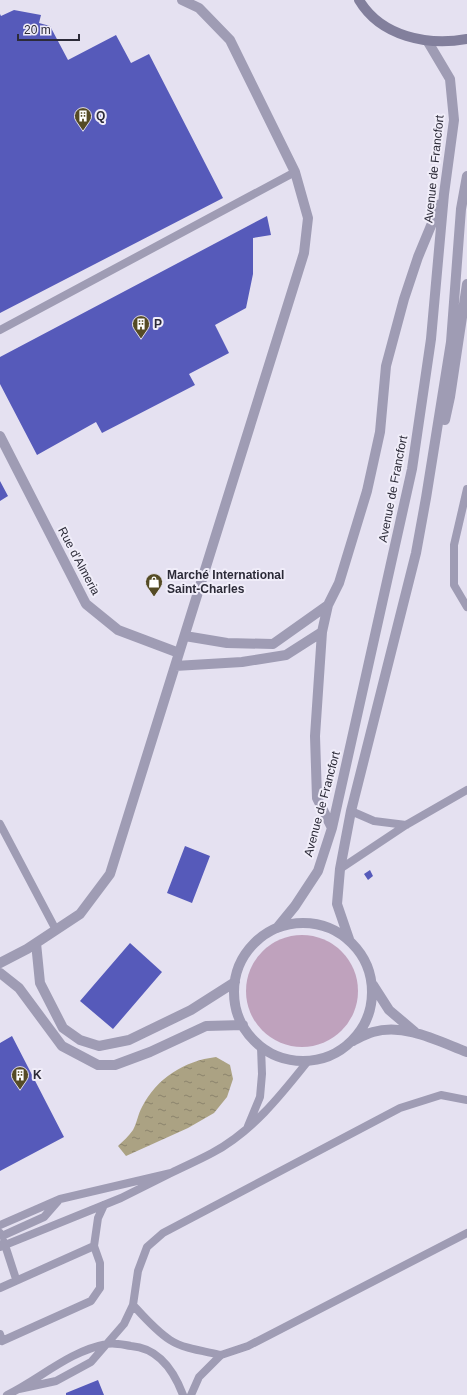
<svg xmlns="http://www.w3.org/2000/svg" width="467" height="1395" viewBox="0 0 467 1395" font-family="Arial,sans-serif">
	<defs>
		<pattern id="water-ripples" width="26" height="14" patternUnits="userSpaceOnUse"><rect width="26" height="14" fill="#aba283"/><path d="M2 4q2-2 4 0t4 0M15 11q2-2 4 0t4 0" fill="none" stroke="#8b846c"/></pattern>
	</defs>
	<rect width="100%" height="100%" fill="#e5e1f1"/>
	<!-- grass -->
	<path fill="#bfa2bd" d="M246 991a56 56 0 1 1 112 0a56 56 0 1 1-112 0Z"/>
	<!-- water -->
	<path fill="url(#water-ripples)" d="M216,1057L230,1065L233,1079L227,1097L214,1113L188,1128L126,1156L118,1146C123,1141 129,1136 133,1130C137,1123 138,1114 142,1107C157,1078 184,1061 216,1057Z"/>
	<!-- building -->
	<path fill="#565aba" d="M14,10L41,15L39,23L50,26L68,60L116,35L131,63L149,54L223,198L0,313V14L1,16Z
		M267,216L271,235L253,238V274L246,308L215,325L229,353L189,374L195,385L102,433L96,422L37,455L0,384V357Z
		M0,481L8,496L0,501Z
		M185,846L210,856L192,903L167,893Z
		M370,870L373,876L368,880L364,874Z
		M130,943L162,972L113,1029L80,1001Z
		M12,1036L64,1137L0,1171V1043Z
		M98,1380L104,1395H66V1393Z"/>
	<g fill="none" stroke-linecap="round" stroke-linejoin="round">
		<!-- lane -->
		<path stroke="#9f9cb4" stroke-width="8" d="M0,330L295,172
			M467,489L454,545V585L467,607
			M351,811L374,821L406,825
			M0,824L56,930
			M340,869L406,825L467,790
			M248,1126L260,1097L262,1074L261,1047
			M171,1173C185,1166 199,1160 212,1153C252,1132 281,1095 308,1061
			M0,1225L60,1199L171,1173L121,1198L0,1247
			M0,1233L2,1236L44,1217L58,1201
			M4,1242L16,1279
			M94,1246L98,1218L104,1205
			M0,1288L94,1246L100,1263V1288L91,1301L2,1341L0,1334
			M133,1305C144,1317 156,1331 170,1340C184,1349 204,1351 221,1355
			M19,1389L56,1381L91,1362L124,1324L133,1305L138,1271L147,1247L163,1233L400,1108L441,1095L467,1100
			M7,1395C40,1379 69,1351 107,1344C114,1342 124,1345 131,1346C159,1348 174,1371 183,1395
			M191,1395L199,1377L221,1355L248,1346L467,1233"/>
		<!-- street -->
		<path stroke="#9f9cb4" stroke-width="10" d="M445,420L450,397L467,284
			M0,436L86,604L118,630L179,653
			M185,636L227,643L273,644L328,605
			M175,666L242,662L286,655L322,632
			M332,828L317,798L315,736L322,632L328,605L339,583L367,491L380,432L386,366L404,299L418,257L440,204
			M234 992a69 69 0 1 1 138 0a69 69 0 1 1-138 0Z
			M277,928L295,906L318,871L332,828L412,469L431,339L444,194L454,120L450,79L428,42
			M349,939L337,904L340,869L351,811L416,553L426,498L451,342L461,209L467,176
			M36,943L40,983L63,1028L80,1040L99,1046L129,1040L191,1010L235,982
			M0,963L27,949L80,914L110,874L304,253L308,218L295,172L230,40L199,8L182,0
			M0,973L19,988L62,1046L98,1065H115L150,1052L206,1026L243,1025
			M373,985L389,1010L415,1032
			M353,1041C359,1038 366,1034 373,1032C405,1023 438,1041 467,1052"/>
		<!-- secondary -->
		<path stroke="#827f9c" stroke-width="10" d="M359,0C381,37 428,46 467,39"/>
	</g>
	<!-- icons -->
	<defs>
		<g id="building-pin" transform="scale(0.9)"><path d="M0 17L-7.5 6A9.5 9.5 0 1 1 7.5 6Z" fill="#554b25" stroke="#f0edf9"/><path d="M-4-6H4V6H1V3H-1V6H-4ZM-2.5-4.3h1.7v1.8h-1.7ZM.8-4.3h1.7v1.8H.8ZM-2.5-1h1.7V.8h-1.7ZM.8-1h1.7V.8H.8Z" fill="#fff"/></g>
		<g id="shop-pin" transform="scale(0.9)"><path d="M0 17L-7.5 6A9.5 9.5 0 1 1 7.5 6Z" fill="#554b25" stroke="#f0edf9"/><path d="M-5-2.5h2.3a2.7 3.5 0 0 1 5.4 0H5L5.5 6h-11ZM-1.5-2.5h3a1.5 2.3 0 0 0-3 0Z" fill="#fff"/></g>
	</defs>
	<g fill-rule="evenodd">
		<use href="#building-pin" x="83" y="116"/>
		<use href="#building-pin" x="141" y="324"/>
		<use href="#shop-pin" x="154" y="582"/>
		<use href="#building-pin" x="20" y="1075"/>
	</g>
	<g text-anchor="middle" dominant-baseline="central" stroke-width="4" stroke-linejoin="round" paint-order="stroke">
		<!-- poi labels -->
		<g font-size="12" font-weight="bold" fill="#2c2b38" stroke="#f0edf9" text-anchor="start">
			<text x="96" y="116">Q</text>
			<text x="154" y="324">P</text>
			<text x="167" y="575">Marché International<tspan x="167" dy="14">Saint-Charles</tspan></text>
			<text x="33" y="1075">K</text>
		</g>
		<!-- street labels -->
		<g font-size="12" fill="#2c2b38" stroke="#f0edf9">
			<text transform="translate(434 169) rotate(-84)">Avenue de Francfort</text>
			<text transform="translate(393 489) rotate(-79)">Avenue de Francfort</text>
			<text transform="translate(79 561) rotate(62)">Rue d'Almeria</text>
			<text transform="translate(322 804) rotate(-75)">Avenue de Francfort</text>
		</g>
	</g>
	<!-- scale -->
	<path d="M18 34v6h61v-6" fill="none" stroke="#2c2b38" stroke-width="2"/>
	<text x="24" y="34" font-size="12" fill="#2c2b38" stroke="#f0edf9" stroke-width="3" paint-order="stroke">20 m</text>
</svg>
